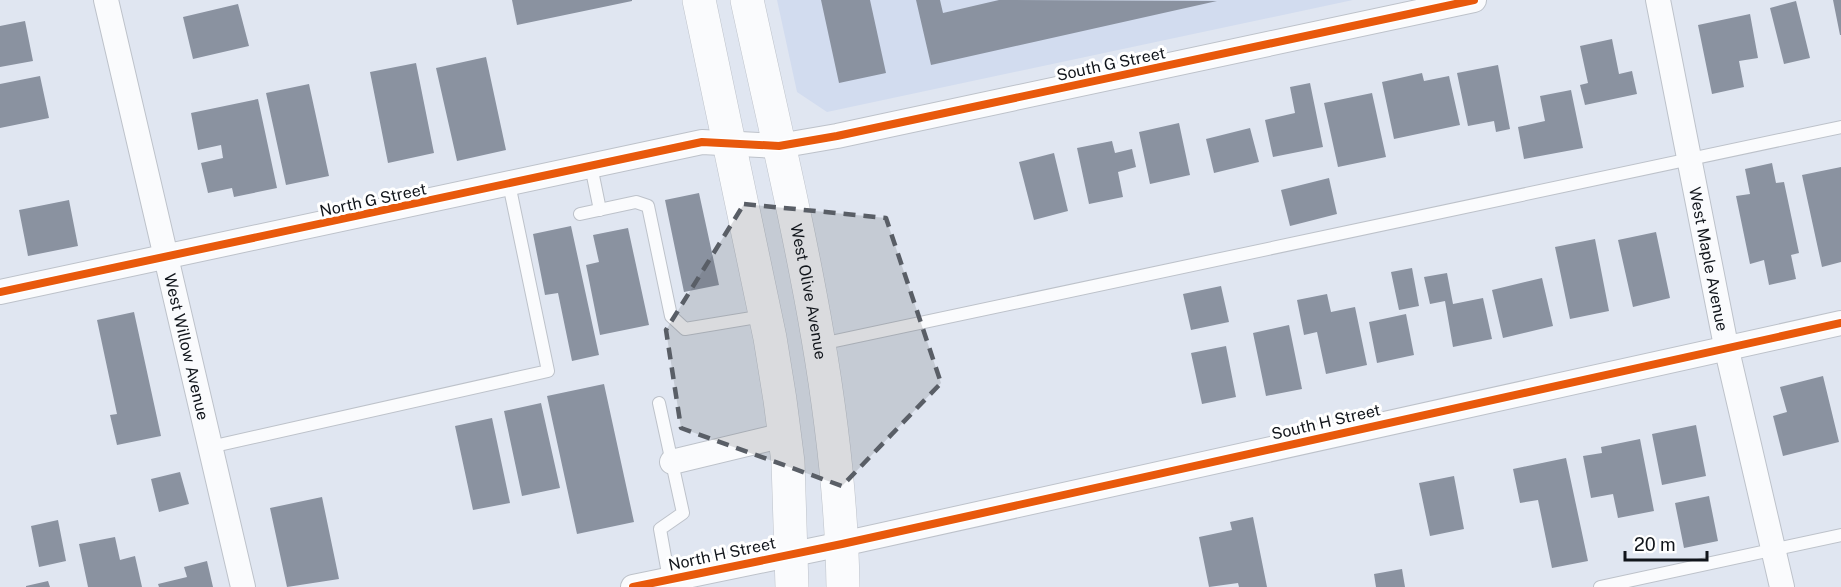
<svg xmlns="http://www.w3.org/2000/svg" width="1841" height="587" viewBox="0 0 1841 587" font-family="'Public Sans',sans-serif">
	<rect width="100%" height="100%" fill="#e0e6f1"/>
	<!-- built -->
	<path fill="#d2dcef" d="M777,0H1353L827,112L797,92Z"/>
	<!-- building -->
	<path fill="#8a92a0" d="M512,0H632V1L517,25Z
		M821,0H870L886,73L839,83Z
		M916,0H940L943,13L999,0L1217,1L931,65Z
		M1833,0H1841V35H1840Z
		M1796,1L1810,58L1784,64L1770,8Z
		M238,4L249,46L193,59L183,17Z
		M1750,14L1758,58L1739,61L1744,87L1712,94L1698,25Z
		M25,21L33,61L0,67V26Z
		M1612,39L1619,74L1632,71L1637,94L1585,105L1580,85L1588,83L1580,46Z
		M486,57L506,150L457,161L436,68Z
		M416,63L434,153L388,163L370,72Z
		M1498,65L1510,129L1496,132L1494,121L1468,126L1457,73Z
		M1422,73L1424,81L1449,76L1460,125L1394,139L1382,82Z
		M40,76L49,118L0,128V84Z
		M1310,83L1323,147L1273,157L1265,120L1295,113L1290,87Z
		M309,84L329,176L286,185L266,93Z
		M1571,90L1583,148L1524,159L1518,127L1545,121L1540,96Z
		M1372,93L1386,157L1338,167L1324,103Z
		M258,99L277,188L234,197L232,188L208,193L201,163L223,158L221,145L198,150L191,113Z
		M1179,123L1190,175L1150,184L1139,132Z
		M1250,128L1259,162L1214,173L1206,139Z
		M1112,141L1115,153L1132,149L1136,167L1118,172L1123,197L1089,204L1077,148Z
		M1054,153L1068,211L1034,220L1019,162Z
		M1772,163L1776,183L1784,182L1799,253L1791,255L1796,279L1769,285L1764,260L1750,264L1736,196L1750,194L1745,169Z
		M1841,167V262L1822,267L1802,175Z
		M1329,178L1337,214L1290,226L1281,190Z
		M699,193L719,285L684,292L665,200Z
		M69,200L78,246L28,256L19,210Z
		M571,226L599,355L572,361L558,293L545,295L533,234Z
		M628,228L649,325L600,335L586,265L599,262L593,235Z
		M1656,232L1670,298L1633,307L1618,240Z
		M1595,239L1609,311L1570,319L1555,247Z
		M1412,268L1419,306L1399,310L1391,272Z
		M1447,273L1453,304L1483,298L1492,339L1453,347L1445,301L1430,304L1424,277Z
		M1542,278L1553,326L1503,338L1492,290Z
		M1221,286L1229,322L1191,330L1183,294Z
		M1327,294L1331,312L1355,307L1367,365L1326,374L1317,332L1304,335L1297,300Z
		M134,312L161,436L117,445L110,415L117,414L97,320Z
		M1406,314L1414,355L1377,363L1369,322Z
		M1289,325L1302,389L1266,396L1253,333Z
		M1226,346L1236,397L1202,404L1191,353Z
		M1823,376L1839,442L1783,456L1773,416L1787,412L1780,387Z
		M604,384L634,522L577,534L547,396Z
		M541,403L560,488L522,496L504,411Z
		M492,418L510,503L473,510L455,426Z
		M1696,425L1706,476L1662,485L1652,434Z
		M1640,439L1654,511L1618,518L1613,494L1591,498L1583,456L1602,453L1601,447Z
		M1566,458L1588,561L1552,568L1538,500L1520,503L1513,469Z
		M180,472L189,504L159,512L151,479Z
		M1454,476L1464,529L1430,536L1419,483Z
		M1709,496L1718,541L1684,548L1675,503Z
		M322,497L339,579L287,587L270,508Z
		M1253,517L1267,587H1239L1238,583L1209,587L1199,537L1232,530L1230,522Z
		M58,520L66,561L39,567L31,526Z
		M115,537L120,560L135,556L142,587H88L79,544Z
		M207,561L213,587H159L158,584L187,577L184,567Z
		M1402,569L1405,587H1376L1374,574Z
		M48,581L50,587H26V586Z"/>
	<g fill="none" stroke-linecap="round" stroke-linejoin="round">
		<!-- lane casing -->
		<g stroke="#bdc2ca" stroke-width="14">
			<path id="lane" d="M591,166L600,210
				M580,214L636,202L648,206L671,316L685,329L764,316
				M821,344L1841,127
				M659,403L683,513L660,529L669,579
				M210,447L548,371L509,184
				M1600,587L1841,535"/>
		</g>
		<!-- street casing -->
		<g stroke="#bdc2ca" stroke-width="26">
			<g id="street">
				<path id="s1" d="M106,0L243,587"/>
				<path id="s2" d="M1658,0L1726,346L1782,587"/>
				<path d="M0,292L702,142L779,146L837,136L1474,0"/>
				<path d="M672,462L784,435"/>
				<path d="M633,587L842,544L1841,323"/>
			</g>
		</g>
		<!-- secondary casing -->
		<g stroke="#bdc2ca" stroke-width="34">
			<g id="secondary">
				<path d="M699,0L770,338L780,400L788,462L792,587"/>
				<path id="s3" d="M747,0C789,194 840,388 843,587"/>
			</g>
		</g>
		<!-- lane -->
		<use href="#lane" stroke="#fafbfd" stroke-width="12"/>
		<!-- street -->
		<use href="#street" stroke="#fafbfd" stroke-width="24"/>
		<!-- secondary -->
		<use href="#secondary" stroke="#fafbfd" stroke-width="33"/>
		<!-- cycleway casing -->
		<g stroke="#fff" stroke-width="11">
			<path id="cycleway" d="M0,292L702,142L779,146L837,136L1474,0
				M633,587L842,544L1841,323"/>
		</g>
		<!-- cycleway -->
		<use href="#cycleway" stroke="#e8590c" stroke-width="8"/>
	</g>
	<!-- marked area -->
	<path fill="#595e66" fill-opacity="0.2" stroke="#595e66" stroke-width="4.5" stroke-dasharray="12 8" stroke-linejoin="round" d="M744,204L886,218L941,383L842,486L681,428L666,330Z"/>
	<g text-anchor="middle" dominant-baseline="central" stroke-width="6" stroke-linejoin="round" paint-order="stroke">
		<!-- street labels -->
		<g font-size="16" fill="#11151b" stroke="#fff">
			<text transform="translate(1111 64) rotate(-12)">South G Street</text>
			<text transform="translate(373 200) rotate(-12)">North G Street</text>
			<text stroke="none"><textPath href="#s2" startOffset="264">West Maple Avenue</textPath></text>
			<text stroke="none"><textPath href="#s3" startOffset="298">West Olive Avenue</textPath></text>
			<text stroke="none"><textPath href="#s1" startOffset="356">West Willow Avenue</textPath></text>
			<text transform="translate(1326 422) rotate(-13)">South H Street</text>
			<text transform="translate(722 554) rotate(-12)">North H Street</text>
		</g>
	</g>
	<!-- scale -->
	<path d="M1625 551v9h82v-9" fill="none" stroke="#11151b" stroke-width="3"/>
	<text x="1634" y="551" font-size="18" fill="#11151b" stroke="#ffffff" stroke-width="4.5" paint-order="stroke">20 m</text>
</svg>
